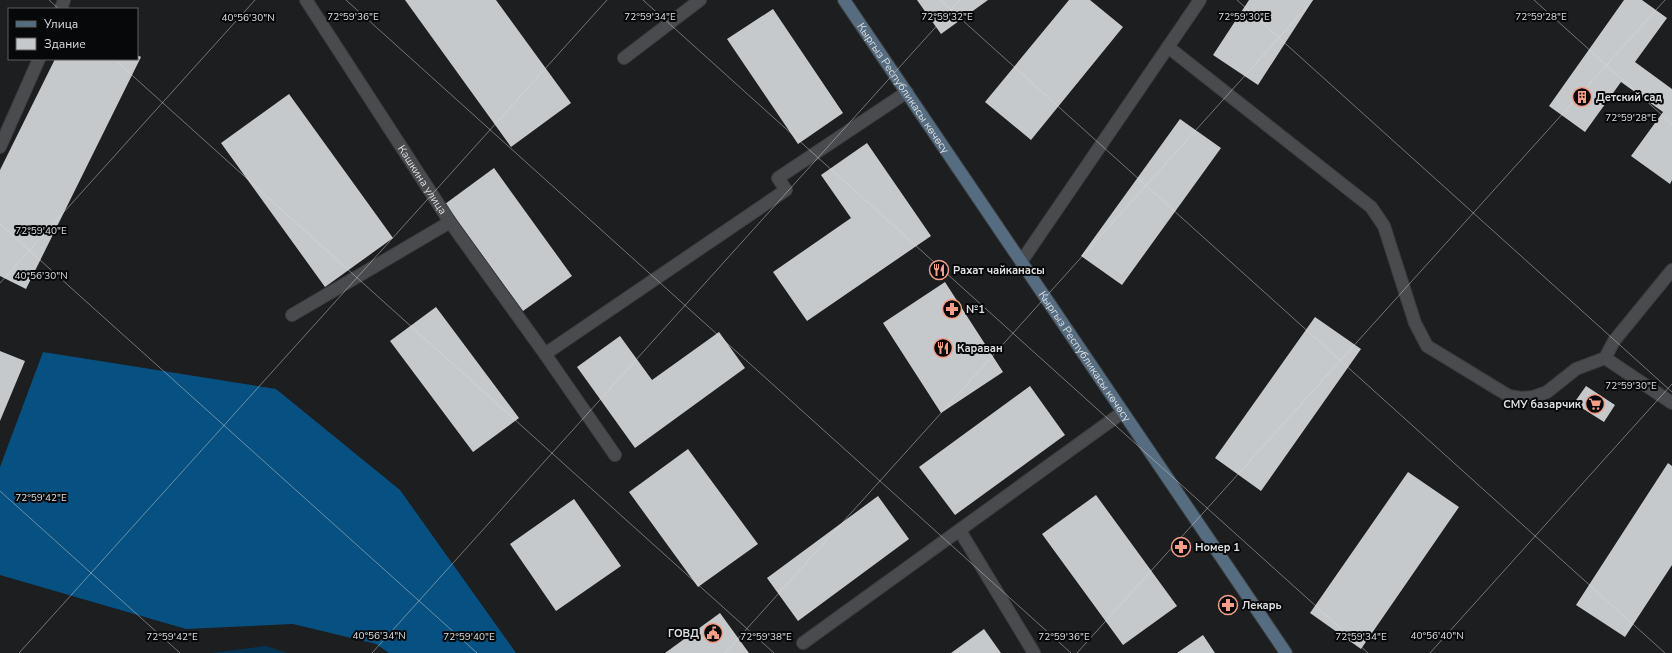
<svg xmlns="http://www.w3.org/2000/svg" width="1672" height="653" viewBox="0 0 1672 653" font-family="'Nunito Sans',sans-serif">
	<rect width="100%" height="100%" fill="#1c1e20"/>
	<!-- green -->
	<path fill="#043557" d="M266,646L287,653H211Z"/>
	<!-- forest -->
	<path fill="#075182" d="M43,352L276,389L400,490L516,653H389L376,644L293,624L186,629L0,575V467Z"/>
	<!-- building -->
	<path fill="#c6c9cc" d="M405,0H496L571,103L511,147Z
		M917,0H988L941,34Z
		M1069,0H1090L1123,27L1031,140L985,102Z
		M1249,0H1313L1258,85L1213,55Z
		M1624,0H1642L1667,18L1635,62L1672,89V180L1670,184L1631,156L1663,112L1621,82L1585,132L1549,106Z
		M773,9L843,113L798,144L727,39Z
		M137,55L141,57L26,289L0,276V170L55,59H137Z
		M289,94L393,238L325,287L221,143Z
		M1180,119L1221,148L1122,285L1081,256Z
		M867,143L931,236L807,321L773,272L851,218L821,175Z
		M494,168L572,276L523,311L445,204Z
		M945,282L1003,372L941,413L883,323Z
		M436,307L519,418L473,452L390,341Z
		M1315,317L1361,349L1261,491L1215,458Z
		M719,332L745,368L635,448L577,367L620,336L652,380Z
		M0,351L25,361L0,421Z
		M1030,386L1065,435L955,515L919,467Z
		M1586,386L1615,405L1604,422L1574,403Z
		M688,449L758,544L698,587L629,492Z
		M1668,463L1672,466V565L1625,637L1576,605Z
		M1408,472L1459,507L1361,649L1310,613Z
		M1096,495L1177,606L1123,645L1042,534Z
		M878,496L909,539L798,621L767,578Z
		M574,499L621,566L556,611L510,544Z
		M720,613L749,653H665Z
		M984,629L1001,653H951Z
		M1203,635L1215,653H1177Z"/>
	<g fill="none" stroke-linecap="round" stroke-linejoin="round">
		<!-- lane casing -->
		<g stroke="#3a3c3d" stroke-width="14">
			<g id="lane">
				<path id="s1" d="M306,0L450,222L545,354L615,455"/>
				<path d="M1168,47L1371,207L1384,226L1415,323L1427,346L1509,396L1521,398L1533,397L1547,392L1576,369L1605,358L1614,341L1672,270"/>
				<path d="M624,58L700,0"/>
				<path d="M1021,262L1200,0"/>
				<path d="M292,315L450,222"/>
				<path d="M545,354L786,190L778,178L907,92"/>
				<path d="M1605,358L1672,403"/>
			</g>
		</g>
		<!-- street casing -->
		<g stroke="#3a3c3d" stroke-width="14">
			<path id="street" d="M61,9L64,0
				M0,147L39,59
				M960,531L1034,653
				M803,643L1123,412"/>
		</g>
		<!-- secondary casing -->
		<g stroke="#3a3c3d" stroke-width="14">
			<g id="secondary">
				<path id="s2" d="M844,0L1286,653"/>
			</g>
		</g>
		<!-- lane -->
		<use href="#lane" stroke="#494b4e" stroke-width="12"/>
		<!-- street -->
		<use href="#street" stroke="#494b4e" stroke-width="12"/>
		<!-- secondary -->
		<use href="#secondary" stroke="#556c81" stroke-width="12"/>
	</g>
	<!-- ticks -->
	<path fill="none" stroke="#dddfe0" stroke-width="1" stroke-opacity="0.45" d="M49,0L59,9M346,0L1071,653M643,0L1368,653M940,0L1665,653M1237,0L1672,392M1534,0L1672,124M114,59L774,653M0,224L477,653M0,283L255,0M0,491L180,653M19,653L607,0M372,653L960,0M725,653L1313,0M1077,653L1665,0M1430,653L1672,384"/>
	<!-- icons -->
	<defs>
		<g id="building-ring" transform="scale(1)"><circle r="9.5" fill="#070809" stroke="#f49e87" stroke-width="1.5"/><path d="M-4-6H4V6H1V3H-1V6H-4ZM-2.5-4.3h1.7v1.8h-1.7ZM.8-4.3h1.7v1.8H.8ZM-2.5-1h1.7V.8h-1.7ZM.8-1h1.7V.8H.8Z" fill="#f49e87"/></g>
		<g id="restaurant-ring" transform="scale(1)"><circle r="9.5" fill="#070809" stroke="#f49e87" stroke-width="1.5"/><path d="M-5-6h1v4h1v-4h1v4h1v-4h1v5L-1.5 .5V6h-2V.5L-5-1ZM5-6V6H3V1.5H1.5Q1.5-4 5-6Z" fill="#f49e87"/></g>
		<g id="pharmacy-ring" transform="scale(1)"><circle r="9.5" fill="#070809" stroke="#f49e87" stroke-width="1.5"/><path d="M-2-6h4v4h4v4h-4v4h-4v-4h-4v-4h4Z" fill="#f49e87"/></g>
		<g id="supermarket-ring" transform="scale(1)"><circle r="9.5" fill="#070809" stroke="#f49e87" stroke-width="1.5"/><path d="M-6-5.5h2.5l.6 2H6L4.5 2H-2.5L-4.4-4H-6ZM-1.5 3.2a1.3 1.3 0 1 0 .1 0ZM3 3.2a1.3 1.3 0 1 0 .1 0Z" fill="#f49e87"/></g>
		<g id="civic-ring" transform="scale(1)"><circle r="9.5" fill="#070809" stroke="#f49e87" stroke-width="1.5"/><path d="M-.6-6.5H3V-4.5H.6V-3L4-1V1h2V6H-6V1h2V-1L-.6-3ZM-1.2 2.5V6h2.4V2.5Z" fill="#f49e87"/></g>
	</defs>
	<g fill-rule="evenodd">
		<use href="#building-ring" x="1582" y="97"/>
		<use href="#restaurant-ring" x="939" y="270"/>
		<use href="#pharmacy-ring" x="952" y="309"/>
		<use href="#restaurant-ring" x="943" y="348"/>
		<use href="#supermarket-ring" x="1595" y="404"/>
		<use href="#pharmacy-ring" x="1181" y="547"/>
		<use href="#pharmacy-ring" x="1228" y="605"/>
		<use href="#civic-ring" x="713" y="633"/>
	</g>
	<g text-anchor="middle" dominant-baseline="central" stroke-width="4" stroke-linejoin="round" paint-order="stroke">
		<!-- street labels -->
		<g font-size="11" fill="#dddfe0" stroke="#070809">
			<text stroke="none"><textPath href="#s2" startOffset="106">Кыргыз Республикасы көчөсү</textPath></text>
			<text stroke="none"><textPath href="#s1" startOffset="214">Кашкина улица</textPath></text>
			<text stroke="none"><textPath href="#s2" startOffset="430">Кыргыз Республикасы көчөсү</textPath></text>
		</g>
		<!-- poi labels -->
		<g font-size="11" font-weight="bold" fill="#dddfe0" stroke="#070809" text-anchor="start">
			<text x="1596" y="97">Детский сад</text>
			<text x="953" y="270">Рахат чайканасы</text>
			<text x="966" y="309">№1</text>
			<text x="957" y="348">Караван</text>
			<text x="1581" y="404" text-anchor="end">СМУ базарчик</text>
			<text x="1195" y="547">Номер 1</text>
			<text x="1242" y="605">Лекарь</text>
			<text x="699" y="633" text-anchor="end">ГОВД</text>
		</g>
	</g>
	<g font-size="10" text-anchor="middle" fill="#dddfe0" stroke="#070809" stroke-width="4" stroke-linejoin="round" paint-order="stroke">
		<text x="650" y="20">72°59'34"E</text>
		<text x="947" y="20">72°59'32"E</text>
		<text x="353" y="20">72°59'36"E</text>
		<text x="1244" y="20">72°59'30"E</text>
		<text x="1541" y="20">72°59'28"E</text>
		<text x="248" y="21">40°56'30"N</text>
		<text x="1631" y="121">72°59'28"E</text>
		<text x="41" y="234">72°59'40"E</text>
		<text x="41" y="279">40°56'30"N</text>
		<text x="1631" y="389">72°59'30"E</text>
		<text x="41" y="501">72°59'42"E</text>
		<text x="379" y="639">40°56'34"N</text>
		<text x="1437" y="639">40°56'40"N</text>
		<text x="172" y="640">72°59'42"E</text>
		<text x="469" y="640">72°59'40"E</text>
		<text x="766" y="640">72°59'38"E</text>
		<text x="1064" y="640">72°59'36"E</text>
		<text x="1361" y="640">72°59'34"E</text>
	</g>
	<!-- legend -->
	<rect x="8" y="8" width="130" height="52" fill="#070809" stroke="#5d5e5f"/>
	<rect x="16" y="21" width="20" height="6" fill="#556c81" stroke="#5d5e5f"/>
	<text x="44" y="28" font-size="12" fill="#dddfe0">Улица</text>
	<rect x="16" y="38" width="20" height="12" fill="#c6c9cc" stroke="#5d5e5f"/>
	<text x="44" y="48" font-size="12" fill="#dddfe0">Здание</text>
</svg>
